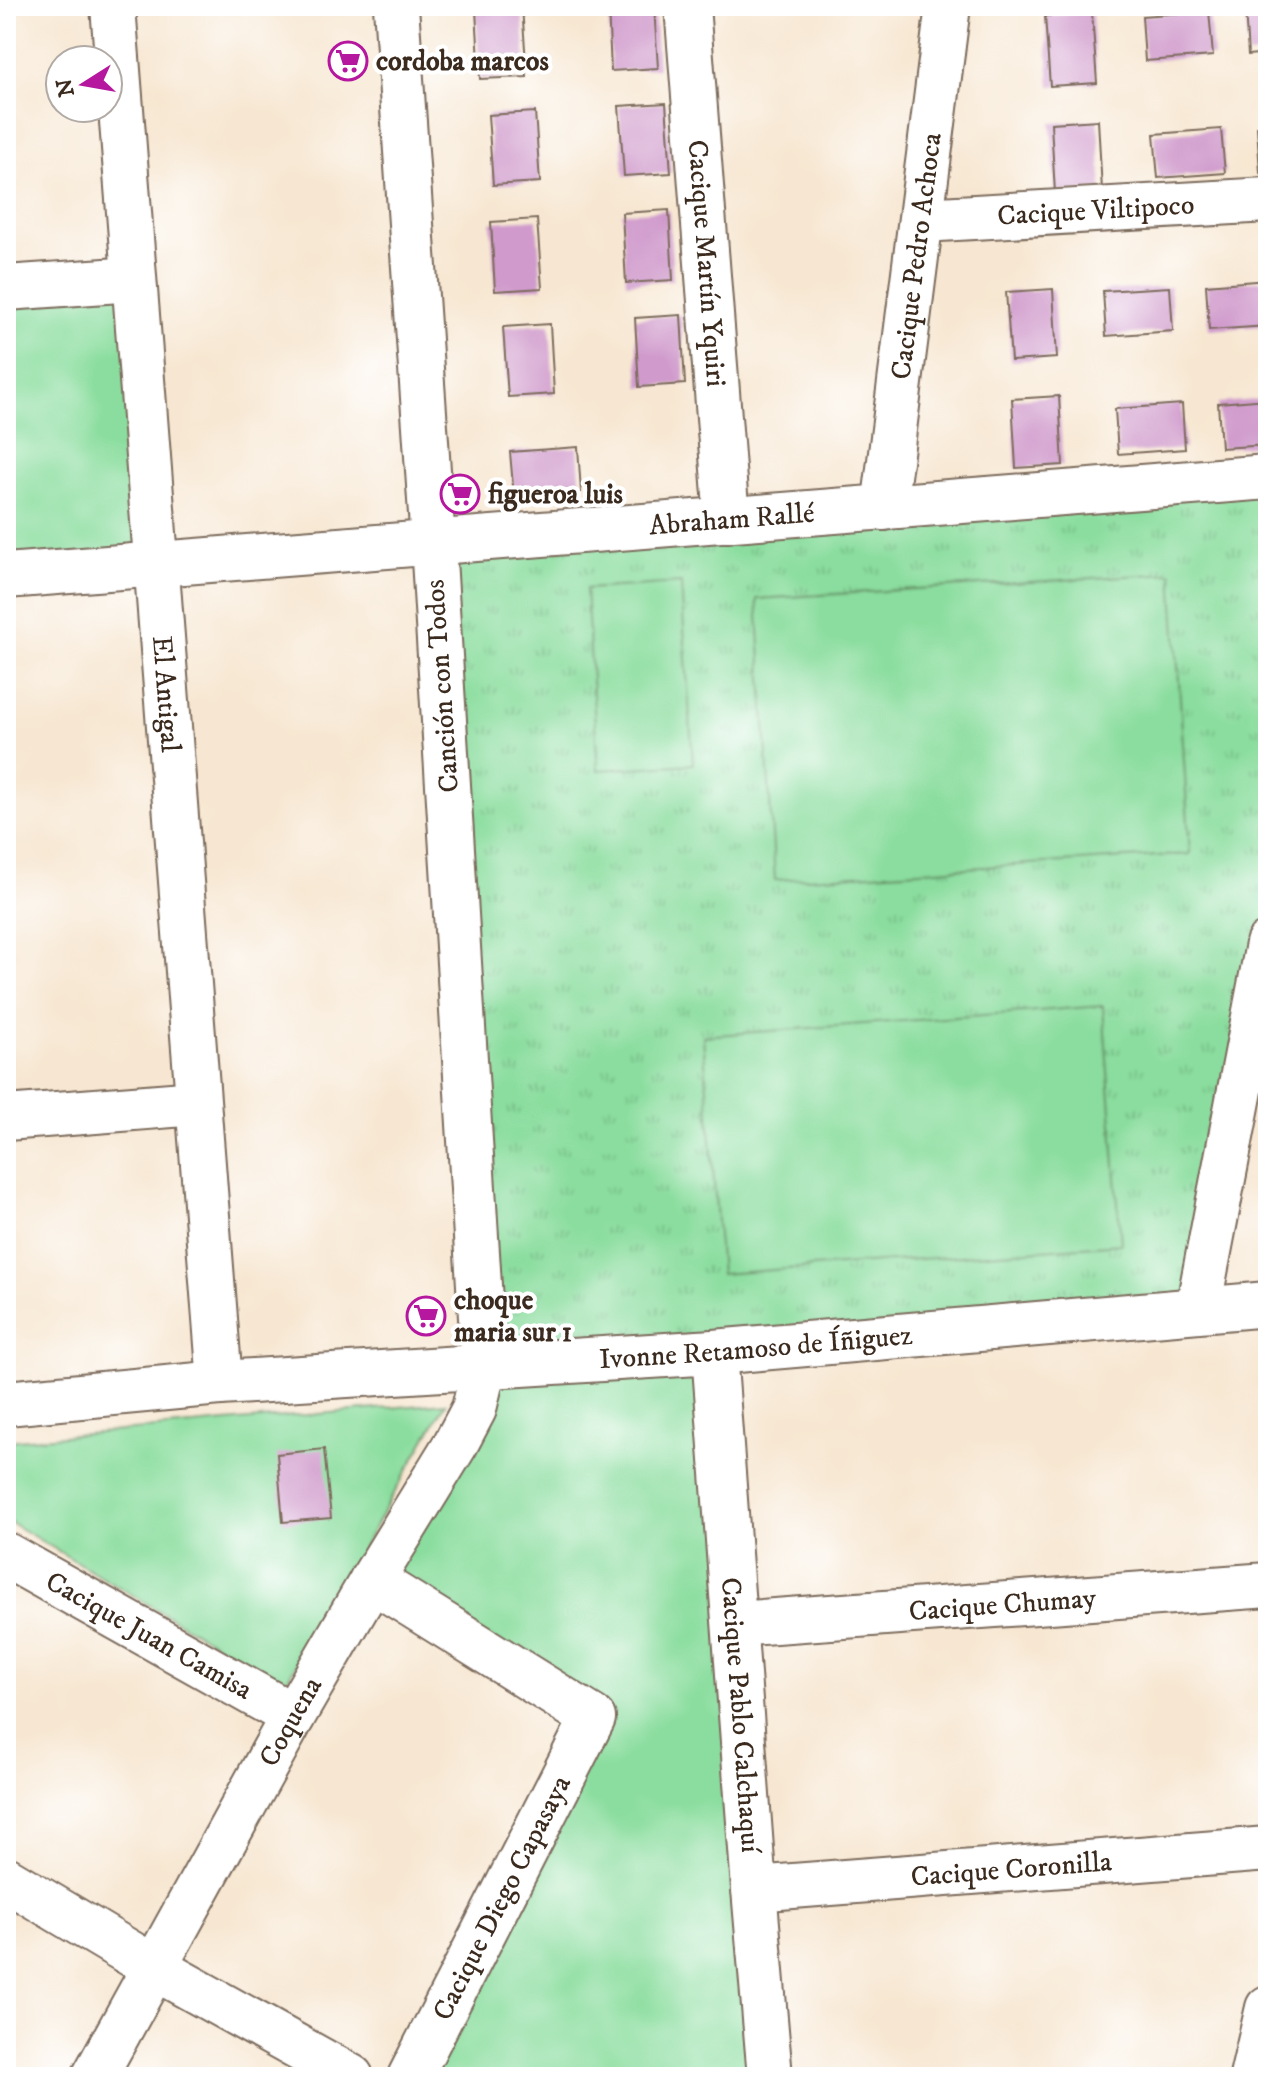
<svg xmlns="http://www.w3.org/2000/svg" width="1274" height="2083" viewBox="0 0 1274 2083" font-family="'IM FELL DW Pica',serif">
	<defs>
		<pattern id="grass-tufts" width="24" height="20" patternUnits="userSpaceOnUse" patternTransform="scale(2)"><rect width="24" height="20" fill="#8add9e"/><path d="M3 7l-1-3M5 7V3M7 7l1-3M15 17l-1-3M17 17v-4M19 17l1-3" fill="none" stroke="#78be88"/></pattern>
	</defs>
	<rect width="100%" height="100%" fill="#fff"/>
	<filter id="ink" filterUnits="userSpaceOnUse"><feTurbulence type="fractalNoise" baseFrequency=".0125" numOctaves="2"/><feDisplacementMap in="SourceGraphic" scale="16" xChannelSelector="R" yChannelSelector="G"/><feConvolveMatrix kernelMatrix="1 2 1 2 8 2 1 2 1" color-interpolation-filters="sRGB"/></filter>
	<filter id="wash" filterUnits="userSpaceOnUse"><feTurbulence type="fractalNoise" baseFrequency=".006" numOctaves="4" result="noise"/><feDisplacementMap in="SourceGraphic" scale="32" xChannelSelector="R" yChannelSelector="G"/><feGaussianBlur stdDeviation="1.8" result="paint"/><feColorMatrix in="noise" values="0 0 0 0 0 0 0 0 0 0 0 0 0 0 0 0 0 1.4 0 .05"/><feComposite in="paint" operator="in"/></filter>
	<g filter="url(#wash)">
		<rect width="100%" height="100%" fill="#f7e7d2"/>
		<!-- grass -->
		<path fill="url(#grass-tufts)" stroke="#62845e" stroke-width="2" d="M1268,479V938L1197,1308L485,1365L434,545Z"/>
		<!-- park -->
		<path fill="#8add9e" stroke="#62845e" stroke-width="2" d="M133,280L154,562L6,573V289Z
			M1172,573L1190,854L775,880L757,599Z
			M681,583L693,764L598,770L586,589Z
			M1103,1006L1121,1244L721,1274L703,1036Z
			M711,1355L769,2077H414L598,1716L378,1579L487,1369Z
			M446,1403L284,1685L6,1520V1441Z"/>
		<g id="blocks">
			<!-- building -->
			<path fill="#d09bcc" d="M608,6H654L658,68L611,71Z
				M522,7L527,77L480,79L476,10Z
				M1268,8V53L1248,55L1245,9Z
				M1209,11L1213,56L1145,61L1142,16Z
				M1092,13L1097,83L1050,86L1045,16Z
				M666,103L671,173L624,176L619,106Z
				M535,112L540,182L493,185L488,115Z
				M1098,120L1102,190L1055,193L1051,123Z
				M1268,126V172L1260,173L1257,127Z
				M1221,129L1225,173L1158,178L1154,134Z
				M669,210L673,280L626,283L622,213Z
				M537,219L542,288L495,291L491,222Z
				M1268,280V326L1209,330L1206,285Z
				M1170,287L1173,331L1106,336L1103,291Z
				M1053,289L1057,358L1011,361L1006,292Z
				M681,315L685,384L639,387L635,318Z
				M550,324L554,394L508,397L503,327Z
				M1059,396L1063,465L1016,468L1012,399Z
				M1268,399V445L1221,448L1218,403Z
				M1182,404L1185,449L1118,454L1115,409Z
				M578,447L581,492L514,497L510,452Z
				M324,1449L331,1518L283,1522L277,1454Z"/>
		</g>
	</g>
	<g filter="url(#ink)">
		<use href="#blocks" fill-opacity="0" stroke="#7d6c5d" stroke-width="2"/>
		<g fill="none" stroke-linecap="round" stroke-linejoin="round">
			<!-- minor casing -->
			<g stroke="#7d6c5d" stroke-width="48">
				<g id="minor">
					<path id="s1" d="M113,6L220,1383"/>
					<path id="s2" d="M687,6L727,520"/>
					<path id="s3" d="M922,220L1268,200"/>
					<path d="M6,288L134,279"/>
					<path id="s4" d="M884,508L948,6"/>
					<path id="s5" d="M6,576L1268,477"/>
					<path d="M6,1118L197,1103"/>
					<path d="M1198,1309L1268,944"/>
					<path id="s6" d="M714,1352L754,1889L770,2077"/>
					<path id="s7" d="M6,1403L220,1383L714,1352L1268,1304"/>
					<path id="s8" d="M6,1555L293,1716"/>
					<path d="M372,1580L593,1718L410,2077"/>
					<path id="s9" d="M735,1624L1268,1585"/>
					<path d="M6,1879L155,1968L351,2077"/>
					<path id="s10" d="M754,1889L1268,1849"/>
					<path id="s11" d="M94,2077L293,1716L372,1580L455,1445L474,1409L484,1366L433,543L396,6"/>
					<path d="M1252,2077L1268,2008"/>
				</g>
			</g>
			<!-- minor -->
			<use href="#minor" stroke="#fff" stroke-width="44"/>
		</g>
	</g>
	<!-- icons -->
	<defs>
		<g id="supermarket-ring" transform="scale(2)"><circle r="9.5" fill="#fff" stroke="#b5179e" stroke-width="1.5"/><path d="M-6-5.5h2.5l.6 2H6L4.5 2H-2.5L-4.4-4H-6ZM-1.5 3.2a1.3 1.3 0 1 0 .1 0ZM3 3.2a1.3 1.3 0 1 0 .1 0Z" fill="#b5179e"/></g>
	</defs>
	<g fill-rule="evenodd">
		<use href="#supermarket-ring" x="348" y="61"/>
		<use href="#supermarket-ring" x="460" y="494"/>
		<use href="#supermarket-ring" x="426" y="1316"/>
	</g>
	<g text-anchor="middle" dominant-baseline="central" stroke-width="8" stroke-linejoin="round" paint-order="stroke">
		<!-- poi labels -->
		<g font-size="28" font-weight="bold" fill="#3b2a1e" stroke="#fff" text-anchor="start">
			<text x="376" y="61">cordoba marcos</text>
			<text x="488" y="494">figueroa luis</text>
			<text x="454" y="1300">choque<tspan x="454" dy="32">maria sur 1</tspan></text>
		</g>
		<!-- street labels -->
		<g font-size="28" fill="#3b2a1e" stroke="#fff">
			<text stroke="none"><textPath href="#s3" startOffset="174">Cacique Viltipoco</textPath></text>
			<text stroke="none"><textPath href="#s4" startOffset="254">Cacique Pedro Achoca</textPath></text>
			<text stroke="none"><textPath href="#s2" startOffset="258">Cacique Martín Yquiri</textPath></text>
			<text stroke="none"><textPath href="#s5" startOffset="728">Abraham Rallé</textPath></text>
			<text transform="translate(442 686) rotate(-94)">Canción con Todos</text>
			<text stroke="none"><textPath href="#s1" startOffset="690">El Antigal</textPath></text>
			<text stroke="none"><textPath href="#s7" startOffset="752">Ivonne Retamoso de Íñiguez</textPath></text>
			<text stroke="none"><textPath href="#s9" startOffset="268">Cacique Chumay</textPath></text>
			<text stroke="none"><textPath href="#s8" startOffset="164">Cacique Juan Camisa</textPath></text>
			<text stroke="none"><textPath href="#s6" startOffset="364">Cacique Pablo Calchaquí</textPath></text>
			<text stroke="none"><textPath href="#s11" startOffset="406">Coquena</textPath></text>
			<text stroke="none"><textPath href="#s10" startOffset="258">Cacique Coronilla</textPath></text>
			<text transform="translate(502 1898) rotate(-63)">Cacique Diego Capasaya</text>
		</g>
	</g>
	<!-- margin -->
	<rect width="1274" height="2083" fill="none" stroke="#fff" stroke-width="32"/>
	<!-- north arrow -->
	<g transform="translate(84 84) rotate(259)"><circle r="38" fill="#ffffff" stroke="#b1aaa5" stroke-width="2"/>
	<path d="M0-6L14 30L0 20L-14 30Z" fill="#b5179e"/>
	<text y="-12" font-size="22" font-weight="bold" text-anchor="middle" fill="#3b2a1e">N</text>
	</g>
</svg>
